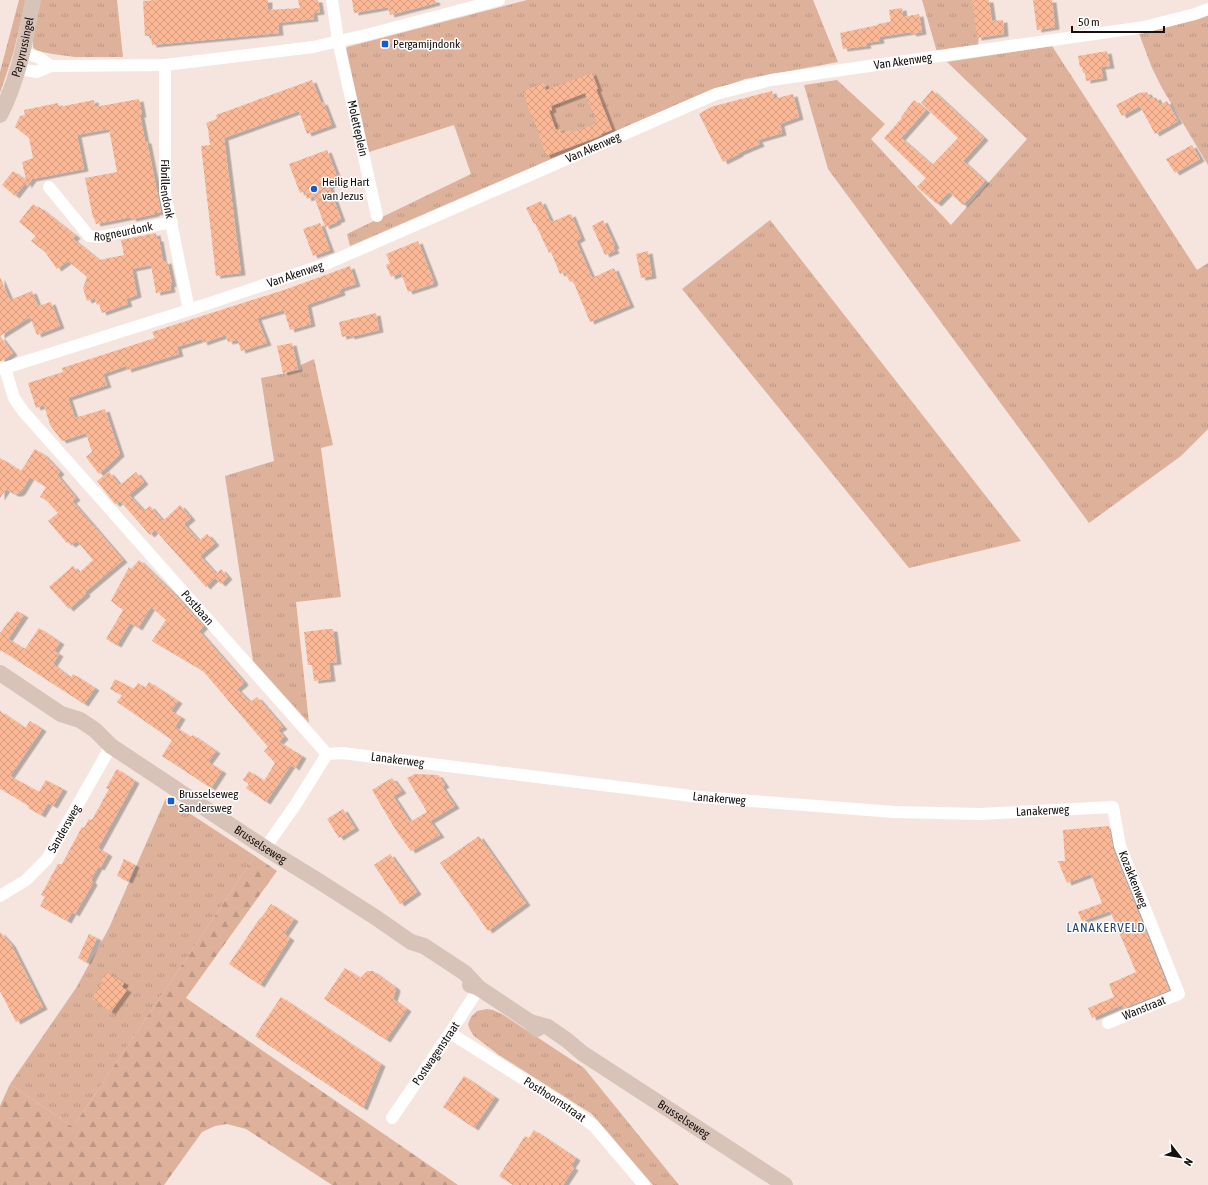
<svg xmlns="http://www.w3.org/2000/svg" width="1208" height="1185" viewBox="0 0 1208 1185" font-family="'Asap Condensed',sans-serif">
	<defs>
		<pattern id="grass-tufts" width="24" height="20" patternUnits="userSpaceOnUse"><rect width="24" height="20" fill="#ddb19a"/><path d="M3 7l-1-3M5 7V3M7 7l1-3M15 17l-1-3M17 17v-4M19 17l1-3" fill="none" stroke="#bd9784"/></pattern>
		<pattern id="forest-firs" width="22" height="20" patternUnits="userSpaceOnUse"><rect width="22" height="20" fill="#ddb19a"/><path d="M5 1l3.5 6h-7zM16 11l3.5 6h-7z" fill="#bd9784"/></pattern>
		<pattern id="building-cross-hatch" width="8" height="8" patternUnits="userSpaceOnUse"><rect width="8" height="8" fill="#fab896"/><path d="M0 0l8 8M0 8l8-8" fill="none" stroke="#d69d80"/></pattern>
		<filter id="shadow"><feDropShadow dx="4.5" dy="2.5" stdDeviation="0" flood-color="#0004"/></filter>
	</defs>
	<rect width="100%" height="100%" fill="#f5e5de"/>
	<!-- grass -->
	<path fill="url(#grass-tufts)" d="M19,0H26L13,54L0,93V72Z
		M39,0H117L123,57H75L53,54L37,51L33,47V33Z
		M527,0H813L838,62L745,79L697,96L350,246L347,234L471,174L454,125L366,153L344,54L347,47Z
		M922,0H983L978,45L937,52Z
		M1208,11V165L1162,88L1152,68L1138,31Z
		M1052,46L1197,270L1208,263V429L1181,456L1089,523L828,169L804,85L837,80L885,124L871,139L951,225L1027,139L947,62Z
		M770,220L1021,541L909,568L682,289Z
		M314,359L333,445L321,448L341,597L296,602L309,723L253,661L225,476L274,461L261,378L301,370V365Z
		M166,798L255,856L73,1127L10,1084L76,988L109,928Z
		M487,1009L493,1010L502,1014L584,1068L679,1185H653L592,1114L499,1055L474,1036L470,1030L468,1024L471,1017L477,1011Z"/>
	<!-- forest -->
	<path fill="url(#forest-firs)" d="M255,856L277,871L186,998L458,1185H332L246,1129L227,1124L215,1126L202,1132L164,1185H0V1106L10,1084L73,1127Z"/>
	<!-- building -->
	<path fill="url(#building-cross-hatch)" fill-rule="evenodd" filter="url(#shadow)" d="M156,0H268V10L300,8L298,0H318L320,12L313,13L314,19L278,23L279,33L152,45L151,36H145L143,1Z
		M352,0H435L436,3L390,15L388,7L354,13Z
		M972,0H989L992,21L1003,20L1004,34L977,38Z
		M1033,0H1052L1055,27L1037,30Z
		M902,8L903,17L919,14L922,32L912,34L911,32L879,37L880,41L866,43L867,46L843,49L840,33L878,25V24L889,22L891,21L889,10Z
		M1107,51L1110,66L1101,67L1103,78L1086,81L1085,73H1083L1082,67H1080L1078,56Z
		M592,73L598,89H596L612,130L601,134L602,135L595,138L546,156L539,136L540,135L529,110L523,91L544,83L546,90ZM585,93L597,123L571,133L570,130L561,133L560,128L556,130L549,111L552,110L551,106Z
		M312,80L321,103L323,102L332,125L307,134L299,111L224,138L241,273L216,276L201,146L210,145L208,129L206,123L217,119L216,115Z
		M932,90L984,138L963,161L985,181L963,205L949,192L937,204L917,187L926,178L884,138L902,118L901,117L914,100L926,110L901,138L932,165L958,138L921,103Z
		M772,91L774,99L793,94L799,117L780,124L782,133L758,140L760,144L739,153V154L723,162L699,114L711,107Z
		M1147,92L1151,99L1156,97L1160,105L1167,101L1178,121L1155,134L1140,106L1122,116L1116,105L1139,93Z
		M139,99L142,115H140L145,141H147L161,212L155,213V214L132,219L131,217L96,224L94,218H93L85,178L117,172L109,129L77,135L84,169L32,179L27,186L26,182L15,196L2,185L13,171L26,180L22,162L33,158L29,138L15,127L20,116L25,115L24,110L58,103L59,107L94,100L95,107Z
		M1192,145L1200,159L1175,173L1166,159Z
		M327,150L338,179L333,181L334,184L329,186L341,219L336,221L337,222L325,227L314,196L307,199L305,191L300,193L289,164Z
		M541,201L551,222L571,214L581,238L576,241L592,278L614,268L630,305L590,322L573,281L570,282L565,272L560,274L551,252L549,253L535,223L534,224L526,208Z
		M33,204L38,208L39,207L76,236L73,239L99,260L124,255L121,240L156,233L157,239H159L163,262L167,261L172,284L170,285L171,290L156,293L151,265L132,269L137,295L126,299L128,304L102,313L99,304L97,305L95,298L87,301L83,288L87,277L68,261L57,269L45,252L31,241L36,236L19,222Z
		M603,220L615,246L613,247L615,251L605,255L592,226Z
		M320,223L330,250L313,256L303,229Z
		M418,241L434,282L433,283V284L408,292L401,273L391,277L386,265L390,263L386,254Z
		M648,251L652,276L641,278L636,254Z
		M350,266L356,284L340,289L341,293L307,305L311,324L290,330L284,310L257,318L267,343L241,351L238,340L228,342L226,335L203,343L202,339L177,347L179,354L127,370L126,366L103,374L107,385L68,398L75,418L105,409L120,454L99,474L86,457L92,452L86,433L62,441L50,425L44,405L36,408L28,383L63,372L62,368L155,338L152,332L287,289Z
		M0,277L10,300L32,291L38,306L51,302L60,326L37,335L30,317L0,336Z
		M376,313L379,330L350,337V335L342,337L339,322Z
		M0,336L13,353L2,361H0Z
		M292,343L298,369L283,373L277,346Z
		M35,449L44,455L60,472L57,475L76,498L72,501L123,560L85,592L86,594L69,609L49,587L73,566L79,573L93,560L77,541L71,545L68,542L67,543L48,521L58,513L46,500L40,497L46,487L30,477L21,492L18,494H14L6,489L0,498V458L21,471Z
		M109,472L120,485L136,472L144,482L129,495L144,511L150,506L163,521L180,505L191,518L184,524L199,541L207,534L215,543L200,556L216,574L221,569L228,577L221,584L215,578L206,587L155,530L150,535L120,501L116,504H115L97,481Z
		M139,560L173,593L204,626L199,631L243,681L244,683L237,689L250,702L257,697L283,727L278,730L284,737L279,742L302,756L295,768L291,765L266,802L246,788L249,784L243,780L249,771L264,781L275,763L264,751L268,747L203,671L152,641L166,620L151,607L138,628L130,623L117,645L106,639L123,610L111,601L129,567L131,569Z
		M17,611L24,615L8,639L25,649L39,628L60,642L54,651L59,654L53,664L71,678L73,674L95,688L84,704L1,650L0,652V633Z
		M328,629H333L337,662L329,663L331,679L314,681L312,665H308L304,632Z
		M115,679L134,689L138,683L145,688L149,682L178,701L171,711L181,717L175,727L191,737L193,735L216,751L208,762L222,771L211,788L162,756L172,740L117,702L122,695L110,689Z
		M0,711L25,728L30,721L42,729L10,776L39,792L46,780L63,789L53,806L48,803L41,815L28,808L29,806L1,789L0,790Z
		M117,769L135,781L98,848L108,854L100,868L98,867L91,880L93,883L75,914L72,912L67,921L40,906L45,897L41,895L58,864H62L82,827L84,828L89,819L92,820L109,789L106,788Z
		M415,774L438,775L445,785L442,787L455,806L430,821L440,835L411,851L397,832L372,790L392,778L402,791L393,796L410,822L427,812L407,778Z
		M343,809L355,828L339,838L327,819Z
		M1109,826L1113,849L1169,990L1124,1008L1122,1005L1092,1018L1088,1008L1114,997L1109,984L1136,972L1110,911L1082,921L1078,912L1102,903L1091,874L1067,883L1058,861H1065L1063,830Z
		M479,836L526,903L488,931L440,863Z
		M390,854L417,892L400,904L374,865Z
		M124,859L135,865L128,881L117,876Z
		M271,904L294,919L284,934L290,938L260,985L229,964L260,918H261Z
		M0,932L11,944L43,1007L16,1022L0,991Z
		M89,934L97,938L86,962L78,958Z
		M345,968L360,978L367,971H373L395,987L396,989L393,999L407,1009L386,1040L324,999Z
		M107,972L124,983L122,987L127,990L111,1012L92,999L103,981L101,979Z
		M281,997L381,1064L363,1108L255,1036Z
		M464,1076L495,1097L474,1128L443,1107Z
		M534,1130L576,1158L571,1166L574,1168L563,1185H513L499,1176L525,1136L529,1138Z"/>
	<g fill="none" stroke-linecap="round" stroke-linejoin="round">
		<!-- street -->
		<g stroke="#fff" stroke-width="12">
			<path id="s1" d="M332,0L338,40L377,216"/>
			<path d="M23,53L38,57L51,66"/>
			<path id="s2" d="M165,65V193L189,310"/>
			<path d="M19,69L37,72L51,66L165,65L313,47L370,34L499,0"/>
			<path id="s3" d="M49,187L89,236L100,237L172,222"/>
			<path id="s4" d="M5,368L14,398L23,411L327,754"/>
			<path id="s5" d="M0,369L5,368L189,310L326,264L716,94L771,80L1144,27L1195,14L1208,9"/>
			<path id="s6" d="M327,754L342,753L700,797L894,812L980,814L1113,807L1120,846L1179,994L1108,1023"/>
			<path d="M265,848L296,804L327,754"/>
			<path id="s7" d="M0,896L26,880L47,859L111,746"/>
			<path id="s8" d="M450,1033L563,1104L594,1126L644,1185"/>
			<path id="s9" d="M392,1118L450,1033L479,988"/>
		</g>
		<!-- secondary -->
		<g stroke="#d8c3b8" stroke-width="16">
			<path id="s10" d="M0,115C19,78 25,41 33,0"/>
			<path id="s11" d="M0,673L61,714L80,720L95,730L111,746L265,848L317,880L375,917L411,942L424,946L465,973L479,988"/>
			<path d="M470,985L479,988L530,1022L537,1029"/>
			<path id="s12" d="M530,1022L548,1027L568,1041L582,1053L785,1185"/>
		</g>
	</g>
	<!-- markers -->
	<g fill="#0f60ca" stroke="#fff" stroke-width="1.5">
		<rect x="381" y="40" width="8" height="8" rx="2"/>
		<circle cx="314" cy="189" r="4"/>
		<rect x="167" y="797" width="8" height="8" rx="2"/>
	</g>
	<g text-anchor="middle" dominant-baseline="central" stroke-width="3" stroke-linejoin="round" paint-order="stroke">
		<!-- poi labels -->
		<g font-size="12" fill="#16110f" stroke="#fff" text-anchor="start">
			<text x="393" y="44">Pergamijndonk</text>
			<text x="322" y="182">Heilig Hart<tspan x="322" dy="14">van Jezus</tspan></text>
			<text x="179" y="794">Brusselseweg<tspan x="179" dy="14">Sandersweg</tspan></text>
		</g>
		<!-- street labels -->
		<g font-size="12" fill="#16110f" stroke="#fff">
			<text stroke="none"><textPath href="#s10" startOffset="72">Papyrussingel</textPath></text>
			<text stroke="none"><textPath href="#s5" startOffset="958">Van Akenweg</textPath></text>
			<text stroke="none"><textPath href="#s1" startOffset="131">Moletteplein</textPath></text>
			<text stroke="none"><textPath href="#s5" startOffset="634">Van Akenweg</textPath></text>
			<text stroke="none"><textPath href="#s2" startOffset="124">Fibrillendonk</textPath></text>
			<text stroke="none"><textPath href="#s3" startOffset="98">Rogneurdonk</textPath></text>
			<text stroke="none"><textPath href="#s5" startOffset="310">Van Akenweg</textPath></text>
			<text stroke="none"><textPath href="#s4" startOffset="310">Postbaan</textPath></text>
			<text stroke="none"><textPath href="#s6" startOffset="71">Lanakerweg</textPath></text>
			<text stroke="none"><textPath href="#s6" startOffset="395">Lanakerweg</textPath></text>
			<text stroke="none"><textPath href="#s6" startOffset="719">Lanakerweg</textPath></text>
			<text stroke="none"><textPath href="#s7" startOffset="95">Sandersweg</textPath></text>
			<text stroke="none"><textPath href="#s11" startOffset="313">Brusselseweg</textPath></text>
			<text stroke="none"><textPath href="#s6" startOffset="865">Kozakkenweg</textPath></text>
			<text transform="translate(1144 1008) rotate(-22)">Wanstraat</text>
			<text stroke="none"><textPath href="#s9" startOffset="78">Postwagenstraat</textPath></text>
			<text stroke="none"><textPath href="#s8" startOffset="124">Posthoornstraat</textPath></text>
			<text stroke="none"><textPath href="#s12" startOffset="183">Brusselseweg</textPath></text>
		</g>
		<!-- neighbourhood labels -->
		<g font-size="13" letter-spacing="1" fill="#21457a" stroke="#fff">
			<text x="1106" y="927">LANAKERVELD</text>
		</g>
	</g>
	<!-- north arrow -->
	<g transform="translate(1180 1157) rotate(121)" stroke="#ffffff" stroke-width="3" paint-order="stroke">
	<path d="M0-3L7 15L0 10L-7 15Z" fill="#16110f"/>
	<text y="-6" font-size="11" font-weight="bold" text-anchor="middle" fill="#16110f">N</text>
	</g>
	<!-- scale -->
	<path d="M1072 26v6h92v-6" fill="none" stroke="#16110f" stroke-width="2"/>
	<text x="1078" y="26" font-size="12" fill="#16110f" stroke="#ffffff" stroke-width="3" paint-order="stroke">50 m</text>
</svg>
